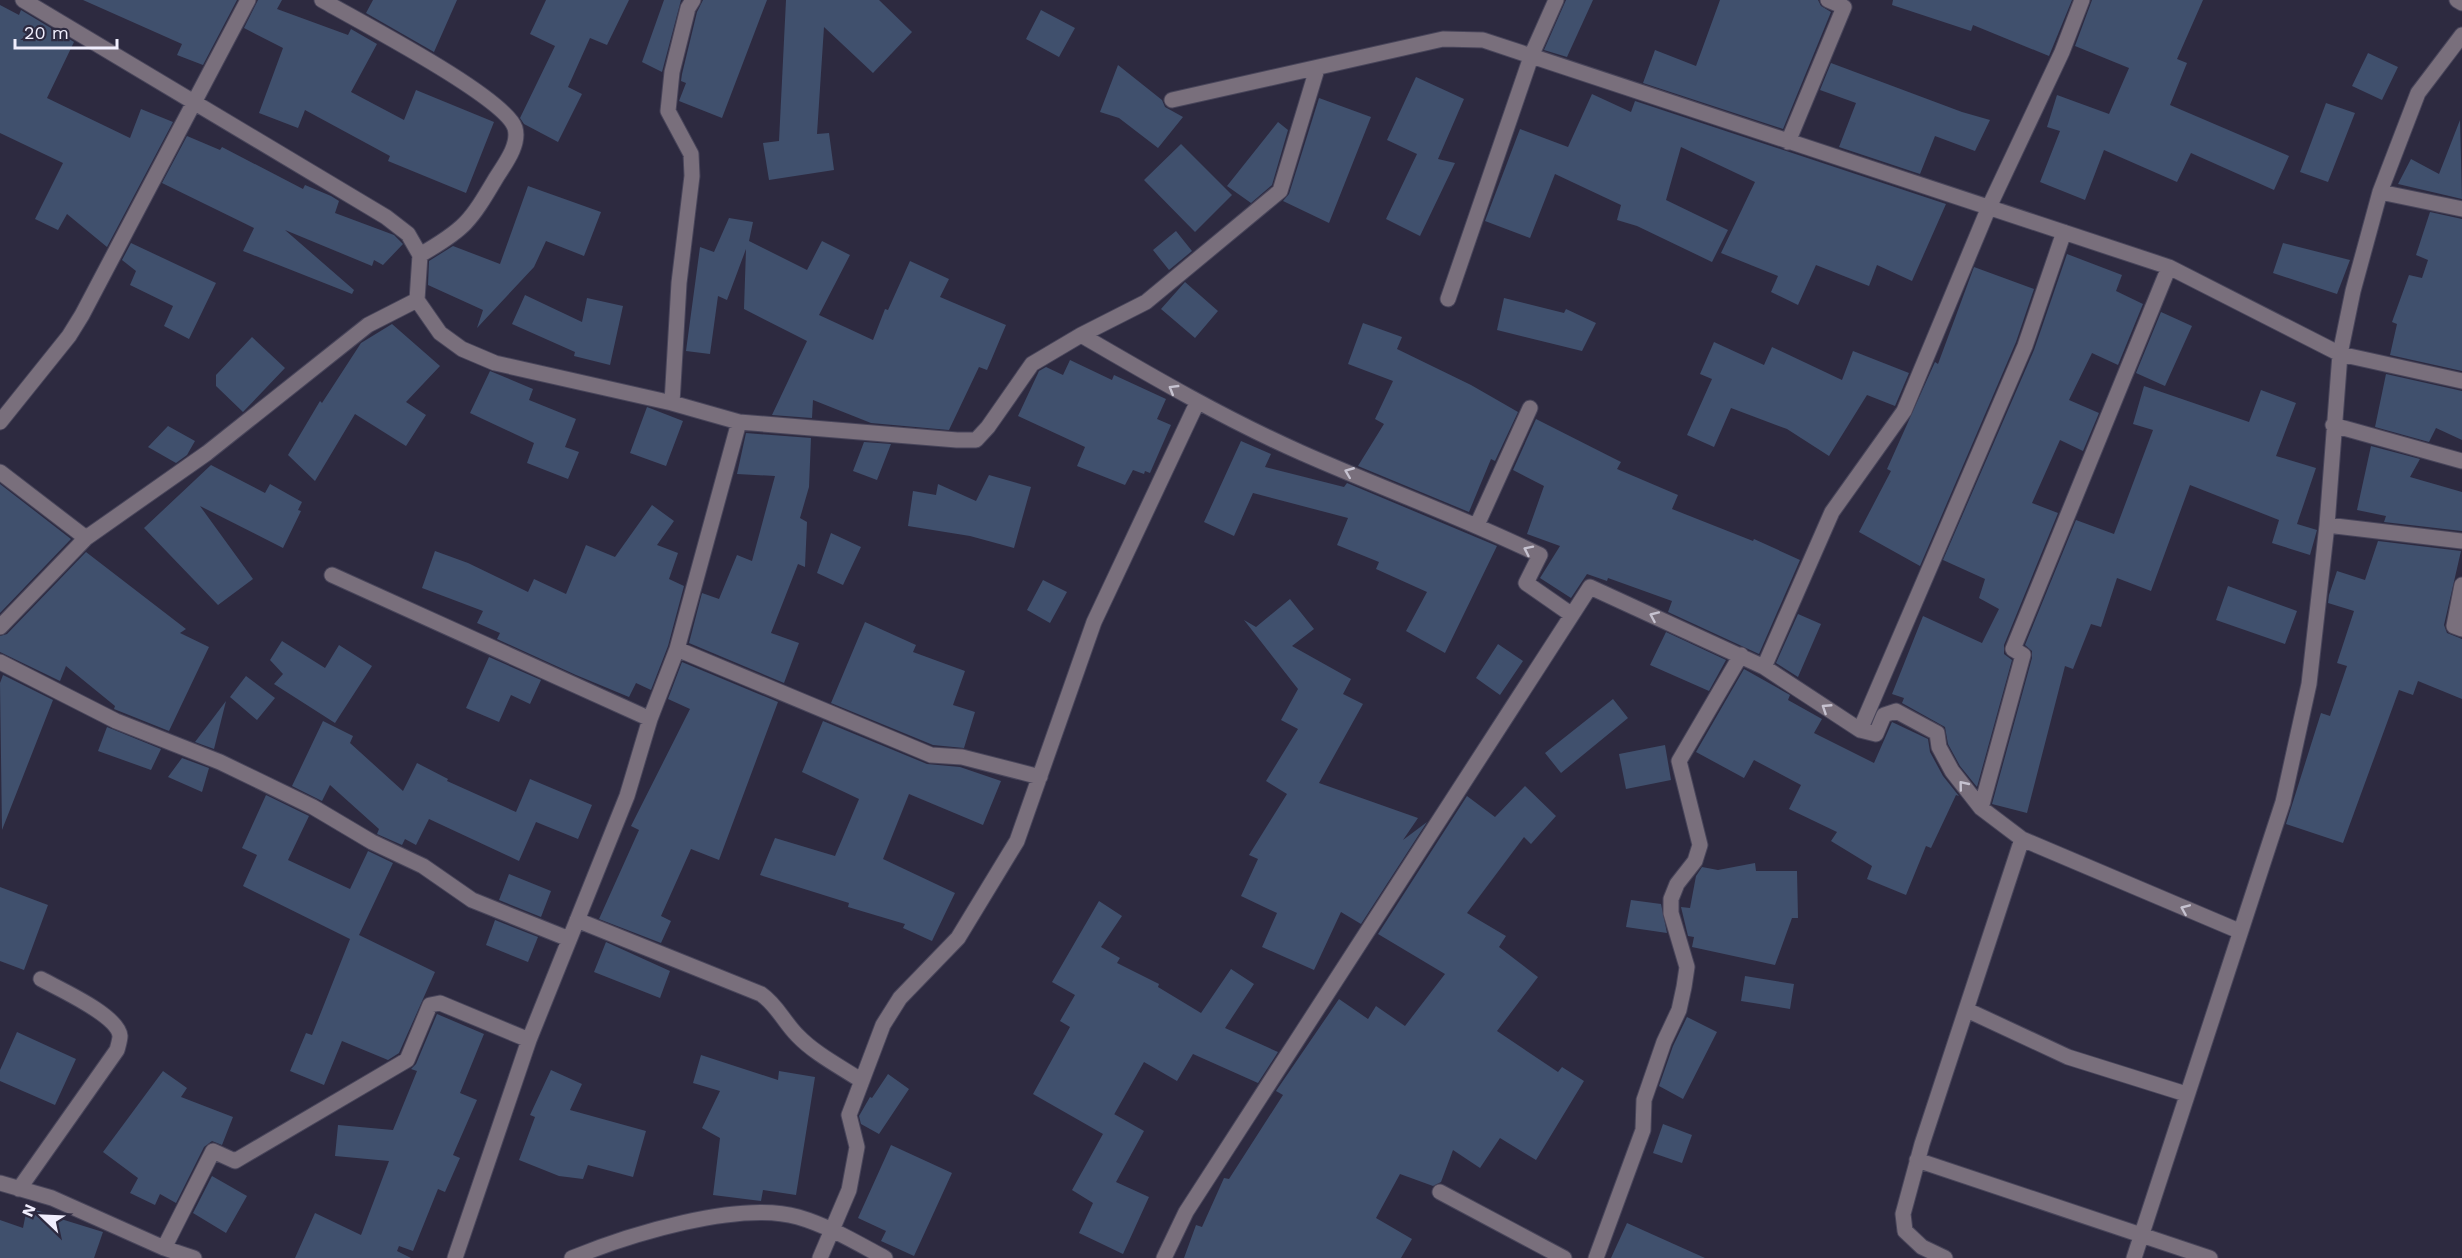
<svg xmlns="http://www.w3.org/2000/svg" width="2462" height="1258" viewBox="0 0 2462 1258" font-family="'Work Sans',sans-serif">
	<rect width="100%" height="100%" fill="#2d2a40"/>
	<!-- building -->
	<path fill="#40506d" d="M83,0H237L203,65L177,55L182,44Z
		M258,0H282L277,9L348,35L351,29L377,44L351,92L404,120L416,90L494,122L466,193L388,161L390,156L305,110L298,128L259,113L283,48L244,28Z
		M373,0H457L434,52L366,13Z
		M546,0H629L607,45L590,38L568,87L582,94L558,142L524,124L520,118L555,46L530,34Z
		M664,0H681L662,72L642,62Z
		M703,0H767L722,118L679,101L686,83L681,81L682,74L697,12Z
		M786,0H879L912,32L873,73L824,27L817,134L829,133L834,170L769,180L763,143L779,141Z
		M1566,0H1593L1567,57L1544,50Z
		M1720,0H1818L1821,6L1831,12L1783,129L1643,83L1655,50L1696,66Z
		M1893,0H2072L2049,56L1973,25L1971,31L1892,5Z
		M2092,0H2203L2177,59L2187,63L2170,105L2289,156L2274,190L2191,153L2177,182L2104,150L2085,200L2040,182L2060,131L2047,127L2057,95L2109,114L2129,68L2075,46Z
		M0,5L19,15L21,10L74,42L47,98L130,138L141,109L173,122L107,247L67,214L58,230L35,219L63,163L0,133Z
		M1041,10L1075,28L1059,57L1026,39Z
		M2368,53L2398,67L2382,100L2352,86Z
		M1831,63L1962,112L1990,120L1975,151L1935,136L1920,174L1839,147L1856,103L1820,90Z
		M1118,65L1162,100L1165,107L1183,117L1158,148L1119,118L1100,112Z
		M1416,77L1464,99L1438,159L1455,163L1420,236L1386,219L1417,154L1387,140Z
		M1592,94L1631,112L1635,101L1946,204L1912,281L1877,265L1869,286L1816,265L1798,305L1771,292L1778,276L1721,253L1755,182L1681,147L1666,200L1728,230L1712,262L1637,226L1617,220L1621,205L1555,174L1530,238L1485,221L1520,129L1568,147Z
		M1319,98L1371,117L1329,223L1283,201L1289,194Z
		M2326,103L2355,113L2328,182L2300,172Z
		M2460,120L2462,199L2398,184L2411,159L2439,174Z
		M1278,122L1288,130L1272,185L1251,203L1227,186Z
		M187,136L220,150L222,147L303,189L305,185L331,196L339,201L335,213L394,235L403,244L383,265L374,260L372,266L285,230L354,290L352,294L243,251L254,228L162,183Z
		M1181,144L1232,195L1195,232L1144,180Z
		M528,186L601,212L584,256L546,241L534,267L477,328L483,310L428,285L429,261L453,246L500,264Z
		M2430,212L2462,219V371L2390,355L2397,324L2392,322L2409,275L2422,278L2428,260L2416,255Z
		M729,218L753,222L749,241L807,270L822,241L850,255L819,315L873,340L885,309L888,310L910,261L949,279L940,297L1006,325L987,370L979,367L949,430L871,423L813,400L812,418L772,415L807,341L744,309L746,249L727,300L718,296L710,354L686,351L700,247L714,252Z
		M1176,231L1192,251L1169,270L1153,250Z
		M131,243L216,283L189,339L164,326L173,306L130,285L136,271L122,260Z
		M2283,243L2350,260L2337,294L2273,273Z
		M2067,254L2122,275L2116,291L2143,304L2118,365L2092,353L2069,400L2099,413L2083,451L2060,440L2032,503L2058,513L2004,645V654L2012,660L1977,787L1960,766L1948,744L1945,727L1902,703L1904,698L1892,694L1923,616L1982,643L1999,609L1979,598L1985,579L1943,560L2034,350Z
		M1974,267L2034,289L2016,342L1920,566L1859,532L1891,471L1887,469L1935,362L1938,364Z
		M1185,282L1218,311L1195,338L1161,309Z
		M525,295L582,322L587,298L623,306L610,365L574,356L575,352L512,324Z
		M1504,298L1564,313L1566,309L1596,323L1582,351L1497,330Z
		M2161,312L2192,326L2165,386L2136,373Z
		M1363,323L1402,337L1397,349L1471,385L1518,412L1495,461L1491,459L1469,512L1358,466L1384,424L1375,419L1393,381L1348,364Z
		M392,324L440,366L406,402L426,415L406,446L355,414L315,481L288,455L320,401L322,403L361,343Z
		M252,337L285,368L243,412L216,386V375Z
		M1714,342L1764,365L1772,347L1842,380L1853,351L1909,373L1895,406L1867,395L1829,456L1787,429L1731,408L1714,447L1687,435L1712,379L1700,374Z
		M1070,360L1112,380L1114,375L1166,399L1157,419L1171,425L1150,473L1145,471L1144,474L1133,470L1125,485L1077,466L1085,447L1018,416L1039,371L1046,367L1063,375Z
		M490,371L533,389L529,400L576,419L565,447L579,452L568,479L527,463L534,443L470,413Z
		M2386,374L2462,391V440L2436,428L2429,442L2375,427Z
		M2144,386L2249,422L2261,390L2296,403L2276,456L2316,468L2297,524L2317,530L2310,555L2272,543L2279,520L2190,485L2151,591L2117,578L2101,627L2091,624L2073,669L2065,666L2027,813L1992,804L2032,658V651L2025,645L2076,520L2114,534L2153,430L2133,424Z
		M647,407L683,421L666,466L630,453Z
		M1536,419L1621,462L1617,469L1678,495L1672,509L1753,541L1754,539L1800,560L1759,654L1668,612L1672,601L1608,578L1607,581L1587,574L1571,598L1540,578L1560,546L1527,534L1544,486L1513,470Z
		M168,426L195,441L187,455L176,463L148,447Z
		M746,433L811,438L809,487L800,518L807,522L805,567L798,564L771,633L799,643L784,683L689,643L702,593L719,599L737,555L752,561L775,476L737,474Z
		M1241,441L1271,454L1265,467L1344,487L1347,483L1497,546L1445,653L1406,631L1427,592L1376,569L1379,562L1337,545L1348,518L1253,493L1234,536L1204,522Z
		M864,442L891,444L877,480L853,471Z
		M2371,446L2420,459L2410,477L2462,492V531L2384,522L2386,516L2357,510Z
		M211,465L265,493L270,484L302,502L298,510L301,511L283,548L200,506L253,579L218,605L144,528Z
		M989,475L1031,487L1014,548L970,536L908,526L913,491L936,495L938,484L976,501Z
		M0,484L71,539L0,613Z
		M652,505L674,521L657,545L678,553L669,579L684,586L668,646L651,690L636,683L629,697L576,675L497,639L500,633L477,623L483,611L422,588L435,551L468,563L528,592L534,579L566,594L586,545L615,557Z
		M831,533L861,547L843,585L817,573Z
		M2378,541L2461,551L2444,625L2447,633L2462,639V699L2418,681L2413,695L2399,690L2343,843L2286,824L2321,713L2330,716L2347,666L2337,663L2354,611L2328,603L2329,595L2337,571L2365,580Z
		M86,552L186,629L180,633L209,647L169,731L114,709L115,706L66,666L60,681L0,652V636L7,634Z
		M1043,580L1067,592L1050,623L1027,610Z
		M2228,586L2297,611L2285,644L2216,620Z
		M1290,599L1314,629L1292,646L1351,679L1343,694L1363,704L1319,783L1418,818L1403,840L1427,822L1361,924L1341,912L1314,970L1262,947L1277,913L1241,896L1258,859L1249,855L1287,794L1266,781L1298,729L1281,720L1298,689L1244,620L1256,627Z
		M1798,614L1821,624L1798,677L1776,663Z
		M865,622L916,645L913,652L965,671L953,705L975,712L964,748L933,745L831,703Z
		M1666,632L1726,660L1709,691L1650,665Z
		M282,641L325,668L339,645L372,666L335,723L274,684L283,674L270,660Z
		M1498,644L1523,661L1500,695L1476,678Z
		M489,657L541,680L530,704L511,695L499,722L466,708Z
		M682,662L778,702L719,860L691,849L661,916L671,921L661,943L599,919L639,830L631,826L690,709L668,699Z
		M1744,669L1790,695L1788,700L1822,719L1814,733L1874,763L1892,722L1928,739L1930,752L1943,776L1959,796L1956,795L1931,848L1926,846L1906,895L1867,879L1872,866L1831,841L1837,832L1789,809L1801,785L1754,760L1744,778L1696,752Z
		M3,675L53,700L2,830L0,683Z
		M246,676L275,698L257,720L230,697Z
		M1613,699L1628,718L1561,773L1545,753Z
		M226,701L214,749L195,742Z
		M323,721L353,736L350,743L403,791L417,763L448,779L447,781L516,812L530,779L592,805L578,839L536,822L519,861L429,819L416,845L405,839L402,845L377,834L379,829L330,785L322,801L292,786Z
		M823,721L927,764L960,767L1001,781L983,825L909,794L883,859L955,893L932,941L903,928L905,924L848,907L849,903L760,875L775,838L835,856L859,799L802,772Z
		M107,727L161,749L151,770L98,751Z
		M1665,745L1671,780L1626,789L1619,754Z
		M182,758L209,768L202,792L168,777Z
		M1525,786L1556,816L1531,844L1524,837L1467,913L1506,936L1499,947L1538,977L1497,1031L1558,1072L1562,1067L1584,1081L1536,1160L1500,1138L1480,1168L1453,1150L1441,1182L1433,1186L1400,1174L1376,1218L1412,1239L1401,1258H1184L1196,1225L1202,1227L1224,1178L1229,1179L1283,1095L1276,1091L1339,999L1368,1019L1376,1006L1405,1026L1445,974L1378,934L1467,796L1495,817Z
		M266,795L309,816L288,860L350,889L368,851L393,863L359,935L435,972L399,1053L388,1060L342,1041L324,1085L290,1071L306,1033L312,1035L350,939L243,886L257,855L242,848Z
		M1755,863L1756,871H1797L1798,918H1792L1775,965L1692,947L1694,937L1688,936L1681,907L1690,908L1696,876L1702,867L1718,870Z
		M509,874L551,891L541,917L499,900Z
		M0,887L48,905L24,970L0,961Z
		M1631,900L1661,904L1667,933L1626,927Z
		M1099,901L1122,916L1101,947L1120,958L1117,963L1159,984L1158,987L1201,1013L1231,969L1254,984L1225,1028L1278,1052L1258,1083L1193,1054L1177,1081L1144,1062L1103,1134L1033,1094L1070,1027L1060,1021L1075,995L1052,982Z
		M495,920L538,937L528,962L486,945Z
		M606,942L670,971L660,998L594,972Z
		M1745,976L1794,984L1790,1009L1741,1001Z
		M437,1014L484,1034L460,1093L477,1100L453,1155L460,1158L445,1192L438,1189L413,1251L399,1246L397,1251L411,1258H295L315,1213L361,1235L389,1161L335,1156L338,1125L393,1130L417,1071L411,1069L416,1064Z
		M1687,1017L1717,1032L1683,1099L1659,1086L1673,1046Z
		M17,1032L76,1059L55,1105L0,1081V1070Z
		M701,1055L778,1080L779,1071L815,1077L796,1195L763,1190L761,1201L713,1195L720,1138L702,1128L720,1091L693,1083Z
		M551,1070L582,1084L570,1110L646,1131L633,1177L588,1165L583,1179L559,1176L519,1160L535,1117L530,1115Z
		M163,1071L187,1088L181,1097L233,1117L222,1145L212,1141L204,1147L176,1203L160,1194L155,1205L130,1193L138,1178L103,1152Z
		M888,1074L909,1089L879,1134L861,1124L859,1116L870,1097L872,1098Z
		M1114,1114L1144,1131L1116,1182L1149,1197L1123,1254L1079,1233L1093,1203L1072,1190Z
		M1663,1124L1692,1135L1682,1163L1653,1153Z
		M891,1145L952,1173L914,1256L881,1241L886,1231L858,1218Z
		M212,1176L247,1196L226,1233L193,1213Z
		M27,1208L62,1217L61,1219L103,1232L94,1258H0V1220L23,1228Z
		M1627,1223L1705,1258H1611Z"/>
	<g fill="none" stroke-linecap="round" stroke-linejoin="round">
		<!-- minor casing -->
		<g stroke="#48455a" stroke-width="17">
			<path id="minor" d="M23,0L386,217L408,234L420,255L417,300L440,333L462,349L495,363L672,403L739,422L957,440H976L988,427L1032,364L1081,335L1146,302L1280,191L1317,69
				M322,0C358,21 505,97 515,128C520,145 504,165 496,178C470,222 465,229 420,255
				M2457,0L2462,3
				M1172,100L1443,39L1483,40L2169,267L2340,354L2462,381
				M1788,142L1844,7L1828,0
				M2380,192L2462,209
				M1448,299L1532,54L1556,0
				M1081,335C1153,377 1225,419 1302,453C1381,488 1462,517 1540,555L1526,583L1572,615
				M672,403L679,283L692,176L691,154L668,111L672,72L688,8L693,0
				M0,422L69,336L82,315L248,0
				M2333,425L2462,461
				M0,472L86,538
				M1477,525L1530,408
				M2327,525L2462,541
				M332,575L650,719
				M2462,585L2454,626L2462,629
				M0,627L86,538L207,453L368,325L417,300
				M677,649L931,755L962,757L1040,777
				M0,662L116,721L220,762L313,807L372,842L423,866L472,900L569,939
				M1764,667L1832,512L1904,411L1989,207L2062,52L2082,0
				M1860,730L2025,346L2064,232
				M1981,808L2023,655L2013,649L2169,267
				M577,920L761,994C777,1005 784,1022 797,1035C815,1054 841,1067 862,1081
				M1967,1010L2068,1057L2186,1094
				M1917,1160L2210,1258
				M0,1183L52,1198L164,1248L194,1258
				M19,1189L117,1050C118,1046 120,1040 120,1036C118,1015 59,989 41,979
				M1440,1192L1564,1258
				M164,1248L213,1151L235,1161L407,1060L430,1005L440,1003L529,1040
				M455,1258L529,1040L627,796L650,719L677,649L739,422
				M572,1258C628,1235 739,1200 798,1217C829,1226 857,1243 885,1258
				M820,1258L849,1190L857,1147L849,1115L883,1025L900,998L958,938L1017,841L1094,622L1197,403
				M1164,1258L1186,1212L1590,587L1764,667L1860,730L1876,734L1884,715L1896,711L1937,733L1939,747L1952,771L1981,808L2022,839L2239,931
				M1596,1258L1643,1130L1644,1100L1664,1042L1679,1010L1684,987L1687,967L1671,913V899L1677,884L1695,861L1700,845L1679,761L1741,655
				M1945,1258L1922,1247L1905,1231L1903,1214L1922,1144L2022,839
				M2134,1258L2283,802L2309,684L2327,525L2340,354L2353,291L2380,192L2418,93L2462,35"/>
		</g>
		<!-- minor -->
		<use href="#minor" stroke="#796f7c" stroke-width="15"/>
	</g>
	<!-- one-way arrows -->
	<defs><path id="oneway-chevron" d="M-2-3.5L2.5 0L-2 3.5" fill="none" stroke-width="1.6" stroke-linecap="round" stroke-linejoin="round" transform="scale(1.5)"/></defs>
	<g stroke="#c6c2d0">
		<use href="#oneway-chevron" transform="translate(1173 389) rotate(-149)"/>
		<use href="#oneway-chevron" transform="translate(1349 472) rotate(-158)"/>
		<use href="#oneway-chevron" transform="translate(1528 550) rotate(-154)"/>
		<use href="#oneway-chevron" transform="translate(1654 616) rotate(-156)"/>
		<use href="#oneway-chevron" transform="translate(1826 708) rotate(-147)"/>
		<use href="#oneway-chevron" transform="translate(1963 785) rotate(-129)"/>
		<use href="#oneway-chevron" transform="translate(2185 909) rotate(-157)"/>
	</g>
	<!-- north arrow -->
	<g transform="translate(42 1216) rotate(293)" stroke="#2d2a40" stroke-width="4.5" paint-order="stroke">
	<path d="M0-4.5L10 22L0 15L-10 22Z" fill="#f0eefd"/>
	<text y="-9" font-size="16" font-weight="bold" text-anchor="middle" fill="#f0eefd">N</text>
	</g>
	<!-- scale -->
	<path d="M15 39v9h102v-9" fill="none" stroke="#f0eefd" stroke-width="3"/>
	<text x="24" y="39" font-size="18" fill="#f0eefd" stroke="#2d2a40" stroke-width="4.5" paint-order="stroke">20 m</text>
</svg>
